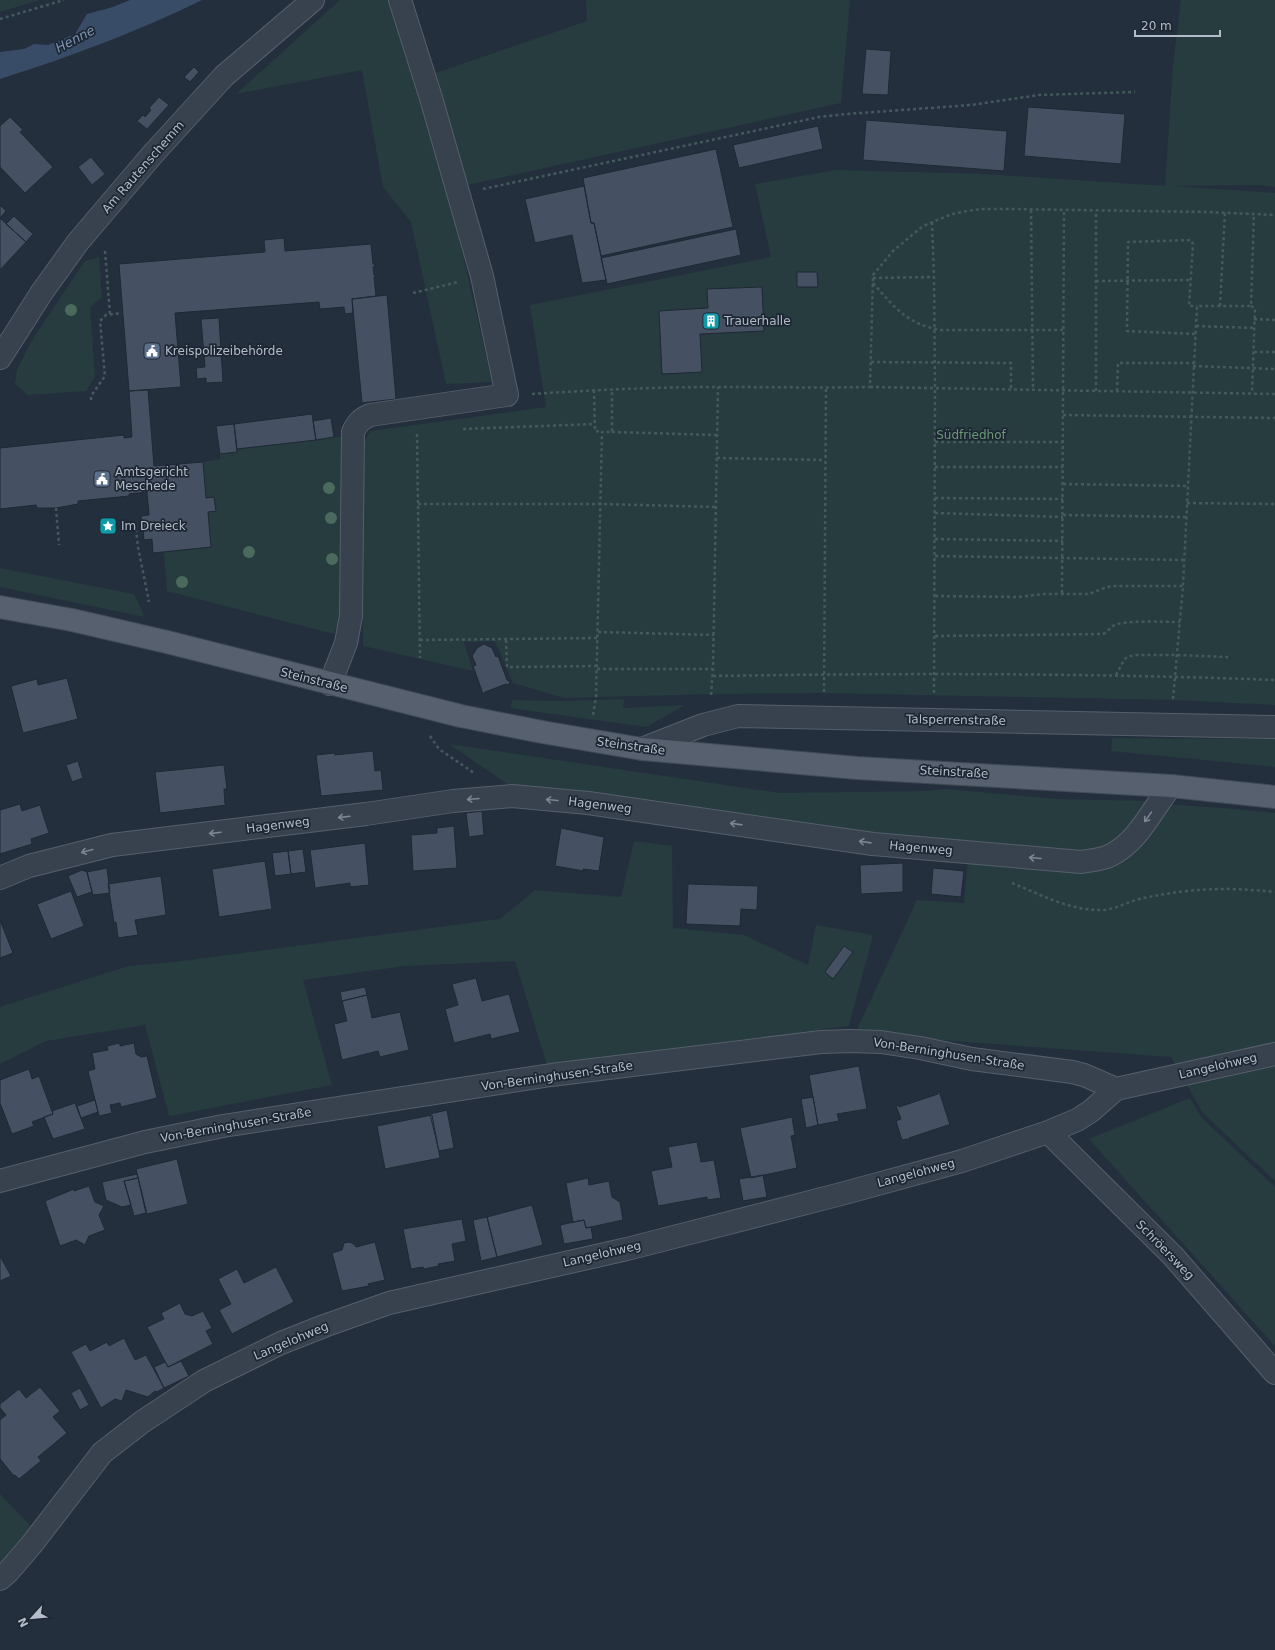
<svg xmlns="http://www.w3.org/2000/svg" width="1275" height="1650" viewBox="0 0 1275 1650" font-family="'DejaVu Sans',sans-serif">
	<rect width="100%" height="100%" fill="#242f3e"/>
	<!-- green -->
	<path fill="#263c3f" d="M0,0H39L0,12Z
		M340,0H389L446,181L492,382L446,384L411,222L383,187L362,70L236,94Z
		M586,0H850L841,103L463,186L433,74L587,21Z
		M1181,0H1275V187L1259,185L1173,186L1275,193V705L1173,700L824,693L712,694L564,698L513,683L495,641L464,642L473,671L363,646L362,444L371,431L546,407L530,305L771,257L755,184L837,170L985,174L1165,186L1173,65Z
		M99,257L102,297L90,307L95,377L86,391L28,395L15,384L17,369L34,337L85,261Z
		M334,437H342L343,611L334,634L167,591L164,552L211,547L208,512L214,497L206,498L203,462L220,459V454L237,452V449Z
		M0,568L134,594L145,617L0,587Z
		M624,699L623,708L685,705L646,727L510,708L513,700L563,701Z
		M1112,738L1275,739V767L1111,751Z
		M449,744L780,793L926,791L946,789L1057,799L1151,801L1176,805L1224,808L1275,813V1181L1203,1113L1171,1057L855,1034L917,900L964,903L969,848L922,844L776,818L509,785Z
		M634,841L672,846L673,928L744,935L808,965L816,925L873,935L849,1026L547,1065L515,961L405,966L303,980L332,1085L169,1116L145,1025L46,1041L0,1064V1008L3,1006L128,966L174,962L500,919L535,890L621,897Z
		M1190,1098L1201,1117L1275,1187V1346L1089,1139Z
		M0,1494L32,1527L0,1565Z"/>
	<!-- water -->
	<path fill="#394c67" d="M130,0H202C137,32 69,57 0,79V52L24,49L34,44L48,45L75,34L87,14L113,7Z"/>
	<!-- building -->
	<path fill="#455162" stroke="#1f2835" d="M866,49L891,51L888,95L862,94Z
		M194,67L199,72L190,82L184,77Z
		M159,97L169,105L147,129L137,121L143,115L145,117L151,110L149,108Z
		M1028,107L1125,114L1121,164L1024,156Z
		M10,117L23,130L20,132L53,167L25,193L0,167V126Z
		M866,120L1007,131L1004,171L863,160Z
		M818,126L823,149L739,168L733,145Z
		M716,149L733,227L601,256L594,223H591L583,178Z
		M91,157L105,174L92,185L78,167Z
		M584,186L591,223H594L606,280L582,283L572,235L535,243L525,199Z
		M0,205L6,211L0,218Z
		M14,216L33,234L26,242L6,224Z
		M0,218L26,242L0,270Z
		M736,229L741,255L607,284L601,258Z
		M284,238L285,251L371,244L373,264H374L375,267H373L374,275H375V277H374L376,296L352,299L353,313L345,314L344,307L320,309L319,302L175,313L181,387L129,391L119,264L265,252L264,240Z
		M797,272H817L818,287H797Z
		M762,287L764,331L700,334L702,372L662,374L659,311L708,308L707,289Z
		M387,295L396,399L362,403L352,299Z
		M219,318L223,382L206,383V378L197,379L196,368L205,367L201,319Z
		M148,390L154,466L203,462L206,498L214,497L216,511L208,512L211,547L153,553L152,539L144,540L143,529L141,516L149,515L147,492L129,494V496L78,501V504L56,508H37L36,505L0,509V448L124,435V438L132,437L129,391Z
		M312,414L316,440L237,449L234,424Z
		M331,418L334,437L316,440L313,421Z
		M234,424L237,452L220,454L216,426Z
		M484,644L492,648L496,657L498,656L507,680L510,682L508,685L506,684L485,692L483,694L473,666L476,665L472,656L477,648Z
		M67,678L78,719L23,733L11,686L37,679L38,685Z
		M373,751L375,771L381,770L383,790L321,796L316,755L335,753V755Z
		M78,761L83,778L72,782L66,765Z
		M224,765L227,789H224L225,804L227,805L160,813L155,772Z
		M20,804L22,811L40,805L49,833L31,839L32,844L0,854V810Z
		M482,811L484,835L469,837L466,813Z
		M454,826L457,868L413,871L411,835L437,833V828Z
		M561,828L604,837L599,871L583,869L584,871L555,866Z
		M365,843L369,885L350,887V883L315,888L310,850Z
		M303,849L306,872L291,874L288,851Z
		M288,851L291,874L275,876L272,853Z
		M265,861L272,909L219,917L212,869Z
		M903,863V892L861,894L860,865Z
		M107,868L110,893L93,895L87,872Z
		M933,868L964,871L961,897L931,894Z
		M82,870L87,872L92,892L77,897L68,876Z
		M161,876L166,915L135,920L138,935L118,938L116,922L114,923L108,884Z
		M688,884L758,886L757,910L741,909L740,926L686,924Z
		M71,891L84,926L51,939L37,904Z
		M0,920L13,953L0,958Z
		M844,946L853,952L833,979L825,972Z
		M476,978L482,1001L509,994L520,1032L491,1039L490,1034L454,1043L445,1009L458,1005L452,984Z
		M365,987L367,995L342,1001L340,992Z
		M367,995L372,1018L400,1012L409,1050L380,1057L378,1051L342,1060L334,1024L347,1021L342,1001Z
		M120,1043V1046L134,1043L136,1054L141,1057L147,1056L157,1098L121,1107L120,1103L110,1105L112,1113L99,1116L88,1071L95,1069L92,1053L108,1050L107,1046Z
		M859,1066L867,1109L837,1114L839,1121L818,1125L809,1075Z
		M29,1069L32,1079L39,1076L53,1114L32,1122L34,1126L12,1134L0,1103V1080Z
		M939,1091L950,1125H948L909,1138V1140L907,1139L902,1140L896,1121L901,1119L896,1106L898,1105L899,1107L938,1094V1092Z
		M813,1097L818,1125L806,1128L801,1099Z
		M95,1100L98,1112L81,1118L77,1106Z
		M75,1103L85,1129L53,1139L44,1117L53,1114L52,1111Z
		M447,1110L454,1148L439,1151L430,1114Z
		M432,1115L440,1158L385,1169L377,1126Z
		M792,1117L795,1135L791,1136L797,1168L751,1178L740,1128Z
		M697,1142L701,1162L714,1160L721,1198L707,1200V1197L658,1206L651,1171L672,1167L668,1147Z
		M177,1159L188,1204L147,1214L136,1169Z
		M137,1174L138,1178L124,1181L131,1205L122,1207L106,1200L102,1182Z
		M763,1175L767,1197L743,1201L739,1179Z
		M138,1178L146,1213L134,1216L124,1181Z
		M588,1178L589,1185L609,1181L612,1197L620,1202L623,1220L586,1228L584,1220L573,1222L566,1183Z
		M89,1186L95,1202L104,1206L99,1215L105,1230L89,1236L85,1245L76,1240L60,1246L45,1201L74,1189V1191Z
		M532,1205L543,1245L497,1257L487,1217Z
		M487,1217L497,1257L481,1261L473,1220Z
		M462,1219L466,1241L452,1244L455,1261L438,1264L439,1266L424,1269L423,1267L411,1269L403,1229Z
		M584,1220L586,1228L591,1227L593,1239L564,1244L560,1225Z
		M350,1242L355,1245L356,1247L375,1242L385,1280L368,1284L369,1286L342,1291L332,1253L342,1250L344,1243Z
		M0,1256L11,1276L0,1281Z
		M276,1267L294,1302L232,1334L219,1310L231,1304L218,1279L237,1269L244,1283Z
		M180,1303L185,1314L192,1316L203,1311L212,1328L206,1331L213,1344L168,1367L147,1327L164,1319L161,1313Z
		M124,1338L135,1360L146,1355L164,1388L157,1392L155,1391L148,1397L126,1390L122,1401L115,1399L101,1408L71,1352L86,1344L90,1351L107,1342L109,1346Z
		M181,1361L189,1376L164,1388L154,1367L165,1362L168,1367Z
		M40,1387L60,1411L53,1417L67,1433L38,1457L41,1461L19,1479L15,1475L14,1476L0,1459V1420L6,1415L0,1408V1404L19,1389L26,1398Z
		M80,1388L89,1405L80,1410L71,1393Z"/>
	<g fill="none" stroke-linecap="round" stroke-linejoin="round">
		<!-- minor casing -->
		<g stroke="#565f6c" stroke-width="24">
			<path id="minor" d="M0,358L42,292L78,242L152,155L224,76L313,0
				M330,684L346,643L351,616L353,432C357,423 361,419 370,415L507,395L482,276L431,98L400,0
				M642,749L703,725L738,716L1275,727
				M0,878L29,866L112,845L366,814L453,801L512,796L588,803L873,844L1081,862C1091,860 1102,860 1111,855C1139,841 1152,809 1171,786
				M1048,1132L1173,1256L1275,1373
				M0,1181L145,1142L223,1126L551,1075L821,1042L850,1041L881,1042L920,1048L972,1059L1072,1072L1084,1075L1116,1089
				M0,1579L8,1572L32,1544L102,1453L142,1422L204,1381L281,1343L324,1326L389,1303L627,1249L841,1194L962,1161L1048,1132L1077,1120L1091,1111L1116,1089L1275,1054"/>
		</g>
		<!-- major casing -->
		<g stroke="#414a57" stroke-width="24">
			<path id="major" d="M0,607L72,620L167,642L461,716L542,732L642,749L857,768L1171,786L1275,797"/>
		</g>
		<!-- path -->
		<path stroke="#44595c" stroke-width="2.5" stroke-dasharray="3 3" stroke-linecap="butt" d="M0,19L64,0
			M483,189L819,117L847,114L971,105L1039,95L1135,92
			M1031,210L1033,390
			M932,222L934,277L935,387L934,695
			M105,251L110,315
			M873,278L934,277
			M1096,281L1190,280
			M873,283C895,308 907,324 941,330H1063
			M413,293L458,282
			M1220,306L1225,212
			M1251,306L1255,308L1252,393
			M1254,319L1275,320
			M1196,326L1254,328
			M1195,334L1127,331L1128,242L1191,240L1193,244L1189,306H1197
			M1254,352H1275
			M871,362L1011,363V389
			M1193,366L1275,369
			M870,387L1275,394
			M594,390L595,431L602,432
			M1096,391V211
			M1117,391L1118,363H1194
			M532,394C594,390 655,387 718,387C768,387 819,388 870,387L873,275L893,251L923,226L952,214L967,211L982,209H1010L1207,212L1275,215
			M91,400V396L105,376L100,321L106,315L122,313
			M1063,415L1275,418
			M463,429L595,424
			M612,432L717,435
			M417,434L420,658
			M935,442H1063
			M717,458L825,460
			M935,467H1063
			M1063,484L1188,486
			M935,498L1063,499
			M1187,503L1275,504
			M418,504H600L716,507
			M56,508L59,545
			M935,513L1063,517
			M1063,515L1186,517
			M143,529L136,530L138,547L149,602
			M935,539L1063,541
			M935,556L1184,560
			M1062,593L1064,210
			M935,596L1018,597L1044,594H1089L1107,587L1116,586H1183
			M598,632L714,635
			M935,636L1103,634C1108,632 1110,627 1115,625C1126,620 1165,622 1180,622
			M420,640L598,638
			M506,640L507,667L597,666
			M597,669H713
			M1116,675L1124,660L1127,657L1135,655H1177L1228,657
			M713,676C900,673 1088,673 1275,680
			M824,692L826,388
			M711,695L713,669L718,387
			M1173,699L1183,586L1197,306H1251L1254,214
			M593,715L596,697L602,432H612V389
			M430,736L439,749L474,773
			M1012,883C1041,895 1071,911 1103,910C1117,909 1131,900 1144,898C1191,888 1227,887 1275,892"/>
		<!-- minor -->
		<use href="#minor" stroke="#38414e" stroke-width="22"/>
		<!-- major -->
		<use href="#major" stroke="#56606e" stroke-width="22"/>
	</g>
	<!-- trees -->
	<g fill="#4b6a5d">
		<circle cx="71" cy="310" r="6"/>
		<circle cx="329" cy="488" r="6"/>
		<circle cx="331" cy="518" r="6"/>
		<circle cx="249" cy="552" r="6"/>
		<circle cx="332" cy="559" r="6"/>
		<circle cx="182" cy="582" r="6"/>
	</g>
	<!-- one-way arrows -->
	<defs><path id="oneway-shaft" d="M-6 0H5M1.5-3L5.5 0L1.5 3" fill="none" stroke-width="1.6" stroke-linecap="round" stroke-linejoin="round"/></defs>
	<g stroke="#7c8592">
		<use href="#oneway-shaft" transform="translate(473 799) rotate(175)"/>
		<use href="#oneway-shaft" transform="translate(552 800) rotate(-175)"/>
		<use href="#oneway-shaft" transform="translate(344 817) rotate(173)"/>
		<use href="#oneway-shaft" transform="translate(1148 817) rotate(125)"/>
		<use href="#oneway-shaft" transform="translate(736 824) rotate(-172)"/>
		<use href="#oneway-shaft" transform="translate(215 833) rotate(173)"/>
		<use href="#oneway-shaft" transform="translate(865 842) rotate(-172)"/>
		<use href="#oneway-shaft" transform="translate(87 851) rotate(165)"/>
		<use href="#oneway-shaft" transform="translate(1035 858) rotate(-175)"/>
	</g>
	<!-- icons -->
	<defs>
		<g id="building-square" transform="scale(0.9)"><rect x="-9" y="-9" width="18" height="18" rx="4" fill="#0f9aa8" stroke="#1d2633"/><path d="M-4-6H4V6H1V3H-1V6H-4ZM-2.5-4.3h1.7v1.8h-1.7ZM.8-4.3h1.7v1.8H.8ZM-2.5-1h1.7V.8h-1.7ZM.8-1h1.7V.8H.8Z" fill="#fff"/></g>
		<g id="civic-square" transform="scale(0.9)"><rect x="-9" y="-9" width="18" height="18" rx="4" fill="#5c6f8a" stroke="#1d2633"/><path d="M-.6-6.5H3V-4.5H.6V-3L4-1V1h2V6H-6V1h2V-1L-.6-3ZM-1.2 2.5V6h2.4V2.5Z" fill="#fff"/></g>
		<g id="sight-square" transform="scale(0.9)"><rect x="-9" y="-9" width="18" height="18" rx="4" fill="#0f9aa8" stroke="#1d2633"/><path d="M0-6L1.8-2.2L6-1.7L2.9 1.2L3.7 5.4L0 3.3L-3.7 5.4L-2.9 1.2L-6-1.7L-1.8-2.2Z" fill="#fff"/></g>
	</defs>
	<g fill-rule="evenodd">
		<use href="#building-square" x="711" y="321"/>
		<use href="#civic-square" x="152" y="351"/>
		<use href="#civic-square" x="102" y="479"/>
		<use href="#sight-square" x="108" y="526"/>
	</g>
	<g text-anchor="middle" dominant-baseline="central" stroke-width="3.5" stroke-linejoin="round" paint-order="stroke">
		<!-- street labels -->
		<g font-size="12" fill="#b4bcc9" stroke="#1d2633">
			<text transform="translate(143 167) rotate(-49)">Am Rautenschemm</text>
			<text transform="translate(314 680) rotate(14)">Steinstraße</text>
			<text transform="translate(956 720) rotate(1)">Talsperrenstraße</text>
			<text transform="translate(631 746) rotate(8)">Steinstraße</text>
			<text transform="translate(954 772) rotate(3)">Steinstraße</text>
			<text transform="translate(600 805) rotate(7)">Hagenweg</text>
			<text transform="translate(278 825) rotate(-7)">Hagenweg</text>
			<text transform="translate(921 848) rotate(5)">Hagenweg</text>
			<text transform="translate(949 1054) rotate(9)">Von-Berninghusen-Straße</text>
			<text transform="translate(1218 1066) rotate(-13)">Langelohweg</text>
			<text transform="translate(557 1076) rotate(-8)">Von-Berninghusen-Straße</text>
			<text transform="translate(236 1125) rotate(-10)">Von-Berninghusen-Straße</text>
			<text transform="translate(916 1173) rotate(-15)">Langelohweg</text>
			<text transform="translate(1165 1250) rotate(46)">Schröersweg</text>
			<text transform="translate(602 1254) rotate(-13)">Langelohweg</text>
			<text transform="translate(291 1341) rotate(-23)">Langelohweg</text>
		</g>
		<!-- poi labels -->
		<g font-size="12" fill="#b4bcc9" stroke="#1d2633" text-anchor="start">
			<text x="724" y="321">Trauerhalle</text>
			<text x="165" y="351">Kreispolizeibehörde</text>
			<text x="115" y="472">Amtsgericht<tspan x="115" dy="14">Meschede</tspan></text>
			<text x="121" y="526">Im Dreieck</text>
		</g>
		<!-- park labels -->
		<g font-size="12" fill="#6b9a76" stroke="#1d2633">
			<text x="971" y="435">Südfriedhof</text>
		</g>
		<!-- water labels -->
		<g font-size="13" font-style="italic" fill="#7c92b1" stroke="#1d2633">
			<text transform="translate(75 39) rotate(-28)">Henne</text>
		</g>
	</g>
	<!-- north arrow -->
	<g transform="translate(32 1618) rotate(243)" stroke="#1d2633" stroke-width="3" paint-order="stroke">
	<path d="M0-3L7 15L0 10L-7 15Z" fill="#b4bcc9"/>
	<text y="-6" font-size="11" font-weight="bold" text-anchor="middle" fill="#b4bcc9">N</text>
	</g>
	<!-- scale -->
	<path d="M1135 30v6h85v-6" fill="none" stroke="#b4bcc9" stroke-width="2"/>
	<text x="1141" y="30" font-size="12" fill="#b4bcc9" stroke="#1d2633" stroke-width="3" paint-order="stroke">20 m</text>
</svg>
